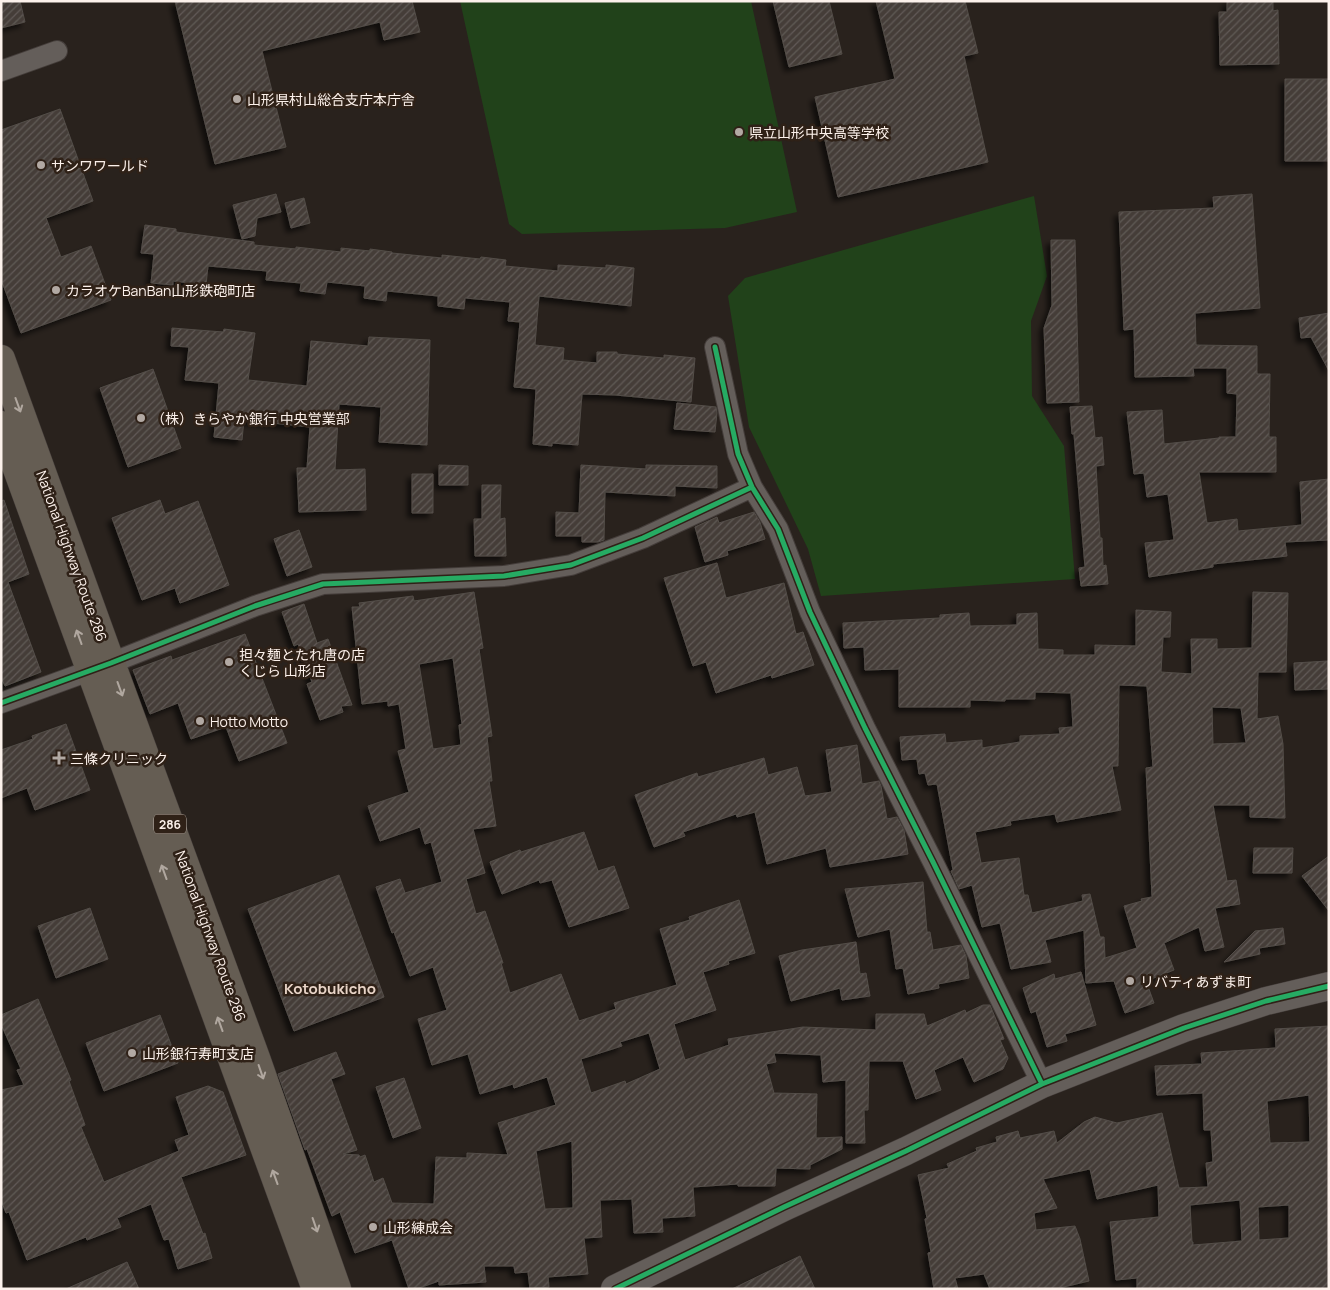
<svg xmlns="http://www.w3.org/2000/svg" width="1330" height="1290" viewBox="0 0 1330 1290" font-family="Manrope,'Noto Sans JP',sans-serif">
	<defs>
		<pattern id="building-hatch" width="6" height="6" patternUnits="userSpaceOnUse" patternTransform="scale(1.25)"><rect width="6" height="6" fill="#453e39"/><path d="M-1 1l2-2M0 6l6-6M5 7l2-2" fill="none" stroke="#615a56"/></pattern>
		<filter id="shadow"><feDropShadow dx="-4.5" dy="4.5" stdDeviation="2.5" flood-color="#0009"/></filter>
	</defs>
	<rect width="100%" height="100%" fill="#29221d"/>
	<!-- garden -->
	<path fill="#21421a" d="M460,1H751L797,212L725,228L522,234L509,224Z
		M1034,196L1047,276L1031,321L1032,396L1064,446L1075,579L821,596L808,549L749,427L728,296L745,278Z"/>
	<!-- building -->
	<path fill="url(#building-hatch)" stroke="#534d48" fill-rule="evenodd" filter="url(#shadow)" d="M1,1H20L25,22L1,28Z
		M175,1H412L420,32L384,40L380,22L262,51L286,147L215,164Z
		M773,1H829L842,54L789,67Z
		M876,1H965L978,53L964,56L988,162L838,197L815,97L895,79Z
		M1227,1H1273V11L1278,10L1279,64L1220,65L1219,12H1227Z
		M1285,79H1329V161H1285Z
		M60,109L93,201L46,218L61,257L91,246L111,300L21,333L1,279V130Z
		M276,194L281,212L257,218L255,236L242,239L233,205Z
		M1252,194L1260,308L1195,313L1196,345L1257,346V374H1270L1269,437H1276V472H1199L1207,523L1237,519L1238,531L1302,525L1300,482L1329,479V540L1285,542L1287,556L1213,564V567L1149,577L1145,543L1174,540L1168,494L1147,497L1144,473L1134,474L1127,412L1162,410L1164,444L1219,438V437H1236L1237,394L1227,393V368H1193L1194,376L1135,377L1134,329L1124,330L1119,212L1214,208L1213,197Z
		M304,198L310,223L291,228L285,203Z
		M145,225L176,229V232L254,242V245L296,249V247L341,252V248L370,251V249L392,252V253L442,258V255L480,259L481,257L506,260L505,266L558,271V265L606,268V265L634,268L631,306L539,296L535,345L564,348L563,360L597,363V352H617V354L664,358V355L695,358L691,402L615,395L582,394L578,445L552,443V446L533,444L536,389L514,387L520,322L508,321L510,302L465,298L464,309L438,306V296L387,291L386,301L364,298L365,286L327,282L325,294L300,291L301,283L266,280L267,271L208,266L206,285L173,281V285L151,283L154,254L141,253Z
		M1051,240H1075L1079,402L1047,403L1044,328L1052,305Z
		M1329,313V371L1311,337L1301,338L1299,318Z
		M172,328L223,332L224,329L255,333L248,380L307,386L311,341L368,346L369,337L430,340L427,445L379,442L381,407L339,404L335,470L365,469L366,510L299,512L297,468H307L310,427L244,420L242,440L214,437L219,383L185,380L189,347L171,346Z
		M153,369L181,448L128,467L100,388Z
		M677,403L716,407L717,413L715,432L674,429Z
		M1092,406L1095,438L1102,437L1104,465L1096,466L1100,538H1102L1103,566L1106,565L1108,584L1081,586L1079,568L1085,567L1074,434H1072L1070,407Z
		M439,465L468,466V485H439Z
		M581,465L646,469V465L717,466V488L675,486V496L605,492L604,540L598,542H582V536H556V512L579,513Z
		M412,474H433V513H412Z
		M482,485H501L500,519L505,518L506,556H475L474,519H482Z
		M4,500L29,574L8,582L41,672L5,686L1,677V501Z
		M160,500L165,514L198,501L229,585L180,603L175,588L142,600L112,518Z
		M754,512L760,522L765,539L727,551L728,555L705,562L695,527L717,517L719,523Z
		M299,530L312,567L287,576L274,539Z
		M717,563L726,598L784,583L796,634L803,632L814,665L772,678L771,675L716,693L706,662L693,666L664,578Z
		M474,592L483,648L479,649L492,736L487,737L492,781H489L496,826L473,829L485,873L466,879L476,914L485,911L503,963H501L510,993L561,974L579,1021L616,1009L614,1003L677,985L660,929L690,920L689,917L739,900L755,953L728,961L729,964L703,972L716,1010L674,1024L685,1060L729,1045L728,1039L803,1027L876,1030V1014H924L927,1026L965,1010L966,1013L983,1005H990L1004,1039L1000,1040L1008,1058L1003,1069L974,1082L963,1057L934,1070L941,1090L916,1099L903,1061H869L868,1110H864L865,1143H846V1080L823,1082L821,1055L774,1053L776,1062L766,1064L774,1093L817,1094L816,1138L842,1137V1149L810,1165V1169L776,1168L775,1186H738V1184L693,1187L695,1216L662,1218L663,1232L634,1233L632,1199L600,1200L602,1237L584,1238L588,1274L548,1277L549,1287L530,1289L528,1272L515,1273L514,1266H484L486,1282L439,1285V1281L416,1289H409L392,1240L355,1253L340,1212L332,1216L307,1149L305,1150L278,1074L336,1052L345,1074L331,1079L357,1150L343,1154L359,1155L360,1157L365,1155L374,1182L383,1178L392,1203L434,1204L436,1157L467,1158V1153L508,1155L498,1123L556,1105L547,1077L514,1088L513,1084L480,1094L468,1054L432,1065L418,1019L447,1010L433,967L410,976L394,932L392,933L376,887L400,879L405,893L442,882L431,842L425,844L420,827L380,841L368,806L409,792L398,751L406,749L399,704L388,706V701L362,704L352,607H360L359,603L413,596L414,601ZM453,658L462,724L459,725L461,745L433,749L419,664ZM649,1033L660,1069L626,1084L625,1081L591,1093L581,1059L622,1046L620,1042ZM572,1141L573,1208L545,1209L536,1151Z
		M1253,592L1288,593L1286,672H1258L1257,719L1278,716L1283,744L1285,818L1250,817V805H1213L1227,881L1236,880L1240,904L1215,908L1224,947L1205,951L1199,927L1164,943L1174,970L1146,981L1154,1003L1125,1013L1114,981L1086,983L1084,930L1045,940L1051,962L1011,969L1000,923L982,927L972,885L959,889L951,871L953,870L937,784L928,785L925,773L919,774L917,759L902,760L900,737L945,734L946,743L982,740V748L1020,742V736L1060,734L1059,728L1073,727L1071,693L1035,692V699H1005V701L970,700V707H899V669L865,670L864,647L844,648L843,623L940,618V615L969,613L970,626L1017,625V614L1037,613L1038,649L1063,650V655H1095V645L1136,646V610L1171,612L1170,637H1163L1161,672L1192,674L1191,639H1217V649L1252,648ZM1119,685L1147,686L1153,767L1146,768L1152,897L1141,899L1142,901L1124,906L1137,948L1105,958L1104,937H1100L1090,894L1082,895L1083,901L1032,913L1028,895H1024L1019,858L981,863L975,832L1011,825L1010,821L1055,814L1057,822L1121,810L1112,766H1118ZM1212,707L1241,708L1246,743L1213,744Z
		M304,604L317,643L328,639L352,705L341,706L343,712L320,720L307,684L312,682L298,644L294,646L282,612Z
		M245,634L287,743L239,761L226,727L191,739L178,703L150,714L133,670L171,656L172,660Z
		M1328,661L1329,689L1295,690L1294,663Z
		M66,724L90,790L35,810L27,788L1,798V750L33,739L32,736Z
		M857,745L862,784L879,781L881,786L887,819L897,817L904,830L908,854L830,867L826,848L767,864L755,812L737,817L736,814L683,832L685,836L654,847L635,795L697,773L698,777L764,758L768,775L797,767L805,796L832,792L826,750Z
		M584,832L598,871L614,866L629,908L569,927L552,880L540,883L539,880L502,894L490,862L520,850L521,852Z
		M1254,848H1293L1292,873H1253Z
		M1329,856V911L1302,876Z
		M339,875L384,997L294,1031L248,909Z
		M923,882L927,932H930L933,950L961,945L966,956L969,978L938,984L939,988L908,994L903,968L896,969L890,929L858,937L845,889Z
		M90,908L108,959L56,978L38,926Z
		M1283,928L1285,944L1259,948L1260,954L1224,962L1255,931Z
		M856,942L860,974L866,973L870,996L842,1000L840,988L791,1001L779,956L802,950Z
		M1081,972L1096,1025L1065,1034L1067,1041L1047,1047L1036,1011L1031,1013L1023,988L1054,974L1055,979Z
		M38,999L71,1080L69,1081L85,1125L81,1127L104,1182L179,1151L175,1140L189,1135L176,1097L208,1086L223,1092L246,1155L181,1177L203,1234L205,1233L212,1258L178,1269L169,1239L164,1240L151,1204L117,1218L121,1227L87,1240L86,1237L27,1260L9,1212L6,1213L1,1200V1090L24,1085L17,1070L21,1069L1,1024V1015Z
		M160,1015L178,1063L104,1091L86,1043Z
		M1329,1026V1289H1137V1278L1116,1280L1110,1222L1159,1217L1158,1185L1097,1199L1090,1169L1043,1179L1057,1208L1034,1213L1036,1230L1075,1226L1080,1239L1089,1281L1055,1289H990L984,1274L955,1278L958,1289H934L928,1253L931,1252L925,1219L927,1218L918,1175L949,1168L947,1164L977,1151L976,1148L997,1142L996,1137L1018,1131L1020,1138L1054,1131L1057,1143L1084,1122L1095,1117L1117,1123L1162,1113L1179,1188L1208,1187L1206,1163L1213,1162L1211,1130H1204L1203,1093L1157,1095L1155,1066L1202,1064L1201,1053L1276,1048L1275,1029ZM1309,1095L1310,1142L1270,1143L1267,1101ZM1240,1200L1242,1241L1193,1245V1242H1192L1190,1205ZM1289,1205V1238L1259,1240L1258,1207Z
		M404,1078L421,1128L393,1138L376,1087Z
		M800,1256L815,1289H732Z
		M127,1262L139,1289H66Z"/>
	<g fill="none" stroke-linecap="round" stroke-linejoin="round">
		<!-- street casing -->
		<g stroke="#443d3a" stroke-width="22">
			<path id="street" d="M1,71L57,51
				M715,347L738,454L752,487L778,529L810,612L865,728L933,862L1042,1084
				M1,703L111,663L255,606L323,584L504,576L571,565L643,538L752,487"/>
		</g>
		<!-- secondary casing -->
		<g stroke="#443d3a" stroke-width="29">
			<path id="secondary" d="M615,1289L784,1207L906,1151L1042,1084L1184,1028L1266,1001L1329,986"/>
		</g>
		<!-- highway casing -->
		<g stroke="#443d3a" stroke-width="29">
			<path id="highway" d="M1,359L111,663L256,1058L337,1289
				M1,425L316,1289"/>
		</g>
		<!-- street -->
		<use href="#street" stroke="#645e5a" stroke-width="20"/>
		<!-- secondary -->
		<use href="#secondary" stroke="#645e5a" stroke-width="28"/>
		<!-- highway -->
		<use href="#highway" stroke="#655d53" stroke-width="28"/>
		<!-- cycleway casing -->
		<g stroke="#2f2117" stroke-width="8">
			<path id="cycleway" d="M715,347L738,454L752,487L778,529L810,612L865,728L933,862L1042,1084
				M1,703L111,663L255,606L323,584L504,576L571,565L643,538L752,487
				M615,1289L784,1207L906,1151L1042,1084L1184,1028L1266,1001L1329,986"/>
		</g>
		<!-- cycleway -->
		<use href="#cycleway" stroke="#26ab63" stroke-width="5"/>
	</g>
	<!-- one-way arrows -->
	<defs><path id="oneway-shaft" d="M-6 0H5M1.5-3L5.5 0L1.5 3" fill="none" stroke-width="1.6" stroke-linecap="round" stroke-linejoin="round" transform="scale(1.25)"/></defs>
	<g stroke="#b0a79f">
		<use href="#oneway-shaft" transform="translate(18 405) rotate(70)"/>
		<use href="#oneway-shaft" transform="translate(79 637) rotate(-110)"/>
		<use href="#oneway-shaft" transform="translate(120 689) rotate(70)"/>
		<use href="#oneway-shaft" transform="translate(164 872) rotate(-110)"/>
		<use href="#oneway-shaft" transform="translate(220 1024) rotate(-110)"/>
		<use href="#oneway-shaft" transform="translate(261 1072) rotate(71)"/>
		<use href="#oneway-shaft" transform="translate(275 1177) rotate(-110)"/>
		<use href="#oneway-shaft" transform="translate(315 1225) rotate(71)"/>
	</g>
	<!-- markers -->
	<g fill="#b2a9a3" stroke="#2f2117" stroke-width="2">
		<circle cx="237" cy="99" r="5"/>
		<circle cx="739" cy="132" r="5"/>
		<circle cx="41" cy="165" r="5"/>
		<circle cx="56" cy="290" r="5"/>
		<circle cx="141" cy="418" r="5"/>
		<circle cx="229" cy="662" r="5"/>
		<circle cx="200" cy="721" r="5"/>
		<path d="M56.5 750.5h5v5h5v5h-5v5h-5v-5h-5v-5h5z"/>
		<circle cx="1130" cy="981" r="5"/>
		<circle cx="132" cy="1053" r="5"/>
		<circle cx="373" cy="1227" r="5"/>
	</g>
	<g text-anchor="middle" dominant-baseline="central" stroke-width="5" stroke-linejoin="round" paint-order="stroke">
		<!-- shield labels -->
		<rect fill="#2f2117" stroke="#beb3ab" stroke-width="1" x="154" y="814.5" width="32" height="19" rx="4"/>
		<g font-size="12" font-weight="bold" fill="#fcf1eb">
			<text x="170" y="824">286</text>
		</g>
		<!-- poi labels -->
		<g font-size="14" fill="#fcf1eb" stroke="#2f2117" text-anchor="start">
			<text x="247" y="99">山形県村山総合支庁本庁舎</text>
			<text x="749" y="132">県立山形中央高等学校</text>
			<text x="51" y="165">サンワワールド</text>
			<text x="66" y="290">カラオケBanBan山形鉄砲町店</text>
			<text x="151" y="418">（株）きらやか銀行 中央営業部</text>
			<text x="239" y="654">担々麺とたれ唐の店<tspan x="239" dy="16">くじら 山形店</tspan></text>
			<text x="210" y="721">Hotto Motto</text>
			<text x="70" y="758">三條クリニック</text>
			<text x="1140" y="981">リバティあずま町</text>
			<text x="142" y="1053">山形銀行寿町支店</text>
			<text x="383" y="1227">山形練成会</text>
		</g>
		<!-- street labels -->
		<g font-size="14" fill="#fcf1eb" stroke="#2f2117">
			<text transform="translate(72 556) rotate(70)">National Highway Route 286</text>
			<text transform="translate(211 936) rotate(70)">National Highway Route 286</text>
		</g>
		<!-- neighbourhood labels -->
		<g font-size="15" font-weight="bold" fill="#e8d4c7" stroke="#2f2117">
			<text x="330" y="988">Kotobukicho</text>
		</g>
	</g>
	<!-- border -->
	<rect width="1330" height="1290" fill="none" stroke="#fcf1eb" stroke-width="5"/>
</svg>
